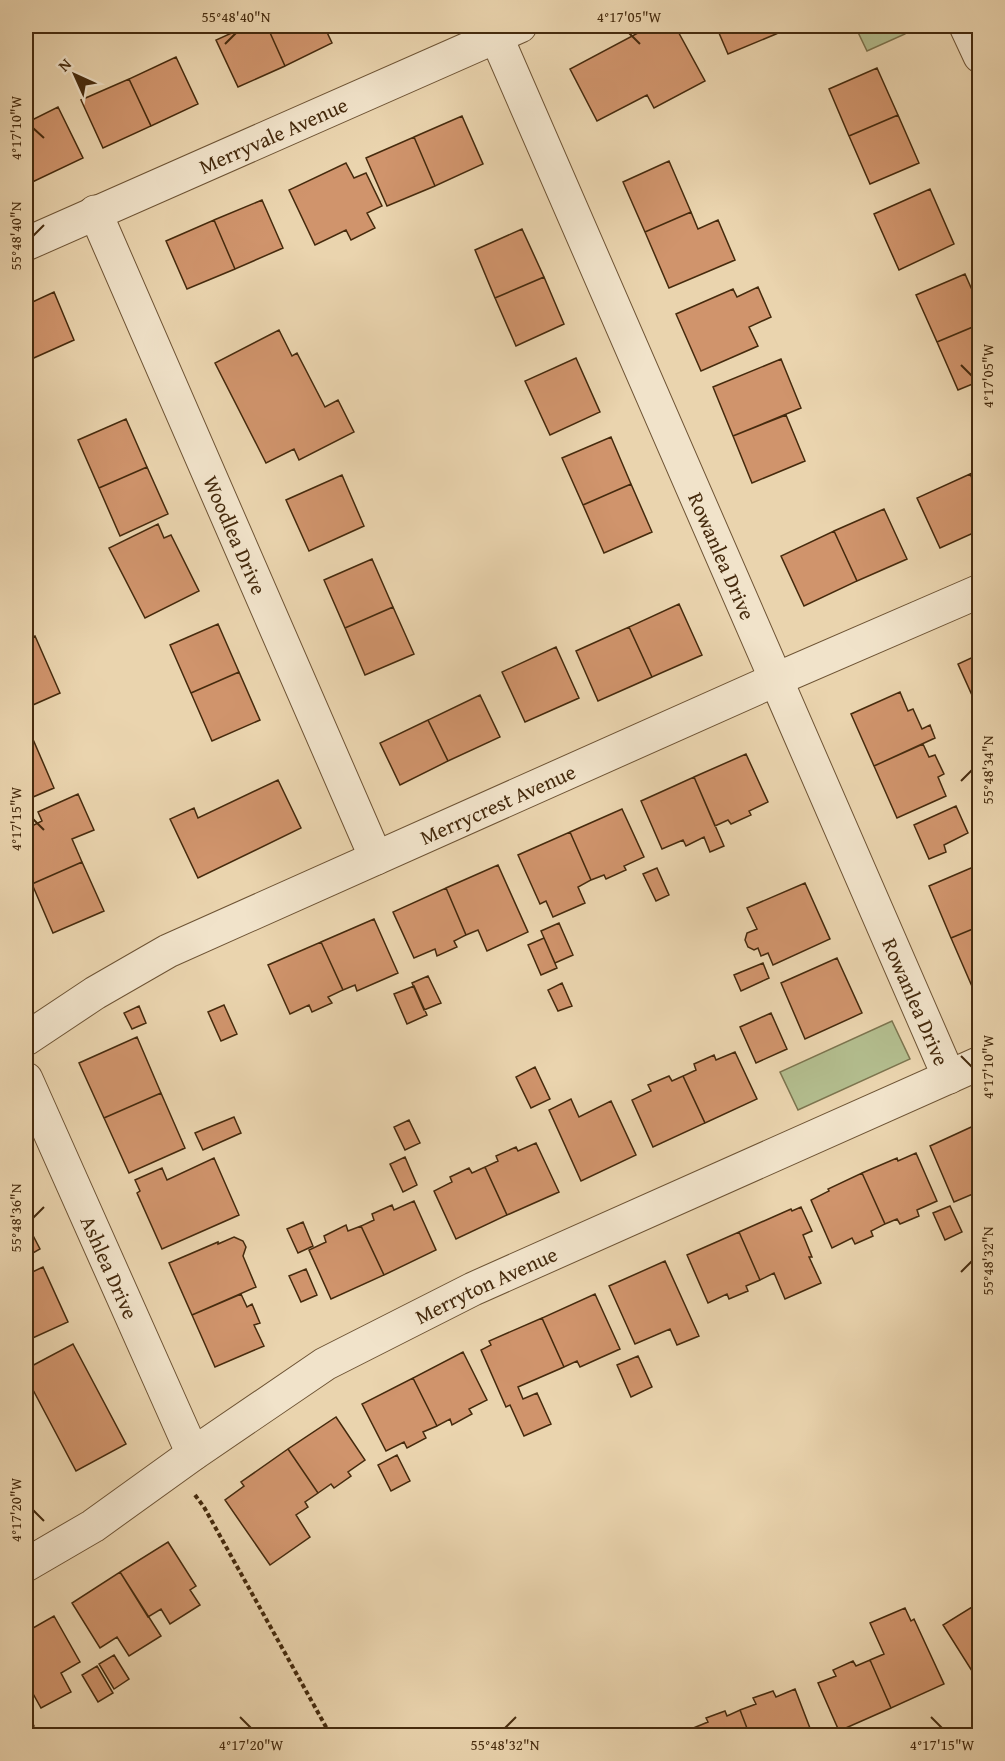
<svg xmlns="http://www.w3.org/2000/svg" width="1005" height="1761" viewBox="0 0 1005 1761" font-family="'Gentium Book Plus',serif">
	<rect width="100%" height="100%" fill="#ead4ae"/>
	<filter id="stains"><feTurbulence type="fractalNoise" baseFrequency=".00333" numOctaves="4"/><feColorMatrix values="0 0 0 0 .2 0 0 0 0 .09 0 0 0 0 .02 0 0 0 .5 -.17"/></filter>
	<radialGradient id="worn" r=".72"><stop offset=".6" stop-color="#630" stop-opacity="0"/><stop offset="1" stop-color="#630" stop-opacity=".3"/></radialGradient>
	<!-- green -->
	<path fill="#b3bd8e" stroke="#7c744e" stroke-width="1.5" d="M855,26H907L905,34L867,51Z
		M892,1021L910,1059L798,1110L780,1072Z"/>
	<!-- building -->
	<path fill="#d0946c" stroke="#452a0d" stroke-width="1.5" d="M247,26H267L285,66L238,87L216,40Z
		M267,26H324L332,43L285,66Z
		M651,26H675L705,81L654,108L647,95L597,121L570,69Z
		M716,26H773L776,34L728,54Z
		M773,26H795L776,34Z
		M176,57L198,104L151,126L129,79Z
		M877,68L898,115L849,136L829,89Z
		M129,79L151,126L103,148L81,100Z
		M58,107L83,158L26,185V123Z
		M898,115L919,163L870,184L849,136Z
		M462,116L483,164L435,186L414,137Z
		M414,137L435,186L387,206L366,158Z
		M669,161L691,212L645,232L623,182Z
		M346,163L354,178L366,173L382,206L367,213L375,228L351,240L346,230L315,245L289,190Z
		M930,189L954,244L899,270L874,214Z
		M262,200L283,248L235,269L214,220Z
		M691,212L698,229L718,220L735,260L669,288L645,232Z
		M214,220L235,269L187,289L166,241Z
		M522,229L544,277L495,298L475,250Z
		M965,274L980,308V324L937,342L916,295Z
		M544,277L564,324L516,346L495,298Z
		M758,287L771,317L749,327L758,346L701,371L676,314L733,289L737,297Z
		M54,292L74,340L27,361L26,305Z
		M980,324V381L958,390L937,342Z
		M279,330L292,356L297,353L325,407L338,400L354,432L299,460L294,449L266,463L215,363Z
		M576,358L600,412L550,435L525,381Z
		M781,359L801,408L733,436L713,387Z
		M786,415L805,461L752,483L733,436Z
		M126,419L147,467L99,488L78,440Z
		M611,437L631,484L583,505L562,458Z
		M147,467L168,514L120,536L99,488Z
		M980,469V494L970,474Z
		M970,474L980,494V530L940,548L917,498Z
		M342,475L364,526L309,551L286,500Z
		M631,484L652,532L604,553L583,505Z
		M884,509L907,559L857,581L834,531Z
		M158,524L164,538L171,535L199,591L145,618L109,548Z
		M834,531L857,581L804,606L781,556Z
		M372,559L393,607L345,628L324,580Z
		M679,604L702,655L652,677L629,627Z
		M393,607L414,654L365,675L345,628Z
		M218,624L239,672L191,693L170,645Z
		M629,627L652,677L598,701L576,651Z
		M35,636L60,693L26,708V640Z
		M556,647L579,698L525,722L502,672Z
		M980,654V713L958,664Z
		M239,672L260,720L212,741L191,693Z
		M900,692L908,711L913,709L922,729L930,725L935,738L874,766L851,714Z
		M480,695L500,737L448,761L428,720Z
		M428,720L448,761L400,785L380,743Z
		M32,737L54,788L26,800V739Z
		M923,744L929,757L935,755L944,774L938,777L946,796L897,818L874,766Z
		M746,754L768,802L749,811L751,815L731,824L728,820L715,826L694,777Z
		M694,777L724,846L710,852L704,837L686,846L683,840L662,849L641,801Z
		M278,780L301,828L198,878L170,819L194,808L198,818Z
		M78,794L94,830L72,839L82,862L32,884L26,870V829L42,821L38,812Z
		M956,806L968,833L944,845L946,852L929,859L914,825Z
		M622,809L644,857L624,866L626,870L606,879L604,875L591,880L570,832Z
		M570,832L591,880L578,887L585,903L553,917L546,901L540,904L518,855Z
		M82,862L104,911L53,933L32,884Z
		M498,865L528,932L487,951L478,930L466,935L446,888Z
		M978,865L980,870V926L951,938L929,886Z
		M657,868L669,895L656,901L643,874Z
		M805,883L830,939L773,965L768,953L761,956L758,948L754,950L748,947L745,940L747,933L757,929L747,908Z
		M446,888L466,935L454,941L457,947L437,956L435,949L414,958L393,912Z
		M374,919L398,973L357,991L355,985L343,990L321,942Z
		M559,923L573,955L555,963L541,931Z
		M980,926V988L974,991L951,938Z
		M544,938L557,968L541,975L528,945Z
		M321,942L343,990L328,997L332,1003L312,1012L309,1005L290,1014L268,965Z
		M837,958L862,1013L805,1039L781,983Z
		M763,963L769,978L741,991L734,975Z
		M428,976L441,1003L424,1010L412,983Z
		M562,983L572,1006L558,1011L548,990Z
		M414,986L427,1015L407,1024L394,994Z
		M224,1005L237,1034L221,1041L208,1012Z
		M139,1006L146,1023L132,1029L124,1013Z
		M771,1013L787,1049L756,1063L740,1027Z
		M137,1037L161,1093L104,1118L79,1063Z
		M735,1052L757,1099L705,1123L683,1076L696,1070L694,1064L714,1055L716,1060Z
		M535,1067L550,1099L531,1108L516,1077Z
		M669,1076L672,1081L683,1076L705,1123L653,1147L632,1100L651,1091L648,1085Z
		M161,1093L185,1148L129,1173L104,1118Z
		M571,1099L579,1117L611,1101L636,1155L581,1181L549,1110Z
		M234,1117L241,1133L203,1150L195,1133Z
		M409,1120L420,1143L405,1150L394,1127Z
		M980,1123V1191L954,1202L930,1146Z
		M536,1143L559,1192L507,1215L485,1167L498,1161L496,1156L516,1147L518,1151Z
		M916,1153L937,1201L917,1210L919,1216L900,1224L897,1219L885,1224L862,1173L897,1158L898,1161Z
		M405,1157L417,1185L403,1192L390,1164Z
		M214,1158L239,1215L162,1249L137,1193L140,1191L135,1180L162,1168L167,1180Z
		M485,1167L507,1215L456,1239L434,1191L452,1182L450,1177L469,1168L472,1173Z
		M862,1173L885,1224L871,1231L873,1236L855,1244L852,1238L832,1248L811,1200L829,1191L828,1189Z
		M414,1201L436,1250L384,1275L361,1226L374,1220L372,1214L392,1205L394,1210Z
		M950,1206L962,1232L945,1240L933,1213Z
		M801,1207L812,1231L803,1235L812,1257H809L821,1283L785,1299L774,1273L760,1280L739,1232L791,1209L792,1211Z
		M26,1222L40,1249L26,1257Z
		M303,1222L313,1246L298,1253L287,1229Z
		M346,1225L348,1231L361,1226L384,1275L331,1299L309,1250L326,1242L324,1236Z
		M739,1232L760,1280L746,1286L748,1291L729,1299L727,1294L708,1303L687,1255Z
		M234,1237L243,1241L246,1247L243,1256L256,1287L192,1315L169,1263L218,1242V1244Z
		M665,1261L699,1336L677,1345L670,1329L635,1344L609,1286Z
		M43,1267L68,1322L26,1341V1275Z
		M306,1269L317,1295L301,1302L289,1276Z
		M241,1294L247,1307L252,1304L260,1323L254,1325L264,1346L215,1367L192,1315Z
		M595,1294L620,1349L580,1367L577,1361L564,1367L542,1318Z
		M542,1318L564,1367L518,1387L523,1399L537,1393L551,1424L524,1436L510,1405L506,1407L481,1350L491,1345L489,1341Z
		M73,1344L126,1444L76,1471L32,1388L26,1392V1369Z
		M463,1352L487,1400L469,1409L472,1414L452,1425L450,1419L437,1426L413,1378Z
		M638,1356L652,1387L631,1397L617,1365Z
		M413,1378L437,1426L423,1432L426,1438L407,1448L404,1442L386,1451L362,1404Z
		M336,1417L365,1460L348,1472L351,1476L334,1488L331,1484L318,1493L288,1449Z
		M288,1449L318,1493L305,1502L308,1507L296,1515L310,1537L270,1565L225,1500L244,1486L241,1482Z
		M397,1455L410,1481L391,1491L378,1465Z
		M168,1542L196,1586L190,1590L200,1605L170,1624L161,1609L148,1617L120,1572Z
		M120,1572L161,1636L129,1656L117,1637L100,1648L72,1603Z
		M980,1602V1666L972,1671L943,1625Z
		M905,1608L911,1621L914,1619L944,1684L891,1708L870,1660L884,1654L870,1623Z
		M54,1616L80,1662L61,1673L71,1692L41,1708L26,1681V1632Z
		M114,1655L129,1679L114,1689L99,1664Z
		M870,1660L891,1708L839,1731L818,1683L836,1676L833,1670L853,1661L856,1666Z
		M97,1666L113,1693L98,1702L82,1675Z
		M795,1689L813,1736H750L740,1710L756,1704L753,1698L773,1691L776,1697Z
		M26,1709L34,1726L26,1731Z
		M740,1710L750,1736H687L686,1731L708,1722L706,1718L725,1711L727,1716Z
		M613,1731L621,1732L622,1736H604Z"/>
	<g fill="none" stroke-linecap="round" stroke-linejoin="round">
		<!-- minor casing -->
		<g stroke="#6e5435" stroke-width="35">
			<g id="minor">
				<path d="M966,26L980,56"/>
				<path id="s1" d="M496,36L949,1077"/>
				<path id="s2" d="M95,212L376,858"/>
				<path id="s3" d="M26,244L520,26"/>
				<path id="s4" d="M26,1039L95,993L168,951L777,679L980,591"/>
				<path id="s5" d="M26,1079L193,1454"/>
				<path id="s6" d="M26,1565L93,1526L193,1454L325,1364L473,1289L980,1063"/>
			</g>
		</g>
		<!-- path -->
		<path stroke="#452a0d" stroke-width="4" stroke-dasharray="4.5 3" stroke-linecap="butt" d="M195,1495L204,1507L331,1736"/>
		<!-- minor -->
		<use href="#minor" stroke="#f1e3ca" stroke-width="33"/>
	</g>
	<!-- ticks -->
	<path fill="none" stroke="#452a0d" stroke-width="2" d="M629,33L640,44M225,44L236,33M33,128L44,138M33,236L44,225M961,365L972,376M961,781L972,770M33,819L44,830M961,1056L972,1067M33,1218L44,1207M961,1272L972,1261M33,1510L44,1521M240,1717L251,1728M931,1717L942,1728M505,1728L516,1717"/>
	<g text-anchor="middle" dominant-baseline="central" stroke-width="6" stroke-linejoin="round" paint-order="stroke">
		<!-- street labels -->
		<g font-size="21" fill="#452a0d" stroke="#f1e3ca">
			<text stroke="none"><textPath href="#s3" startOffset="270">Merryvale Avenue</textPath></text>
			<text stroke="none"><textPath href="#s2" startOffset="352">Woodlea Drive</textPath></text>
			<text stroke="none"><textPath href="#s1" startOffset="567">Rowanlea Drive</textPath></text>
			<text stroke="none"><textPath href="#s4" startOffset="528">Merrycrest Avenue</textPath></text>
			<text stroke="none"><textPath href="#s1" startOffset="1053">Rowanlea Drive</textPath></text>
			<text stroke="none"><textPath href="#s5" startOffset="206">Ashlea Drive</textPath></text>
			<text stroke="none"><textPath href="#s6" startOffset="540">Merryton Avenue</textPath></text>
		</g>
	</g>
	<!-- margin -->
	<rect width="1005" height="1761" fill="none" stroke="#ead4ae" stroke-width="66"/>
	<!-- north arrow -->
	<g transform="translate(75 75) rotate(315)" stroke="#f1e3ca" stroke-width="4.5" paint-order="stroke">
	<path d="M0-4.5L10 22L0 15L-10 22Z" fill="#452a0d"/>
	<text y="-9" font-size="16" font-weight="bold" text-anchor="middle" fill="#452a0d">N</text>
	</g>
	<rect x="33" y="33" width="939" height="1695" fill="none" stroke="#452a0d" stroke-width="2"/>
	<g font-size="15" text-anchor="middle" fill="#452a0d">
		<text x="236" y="22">55°48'40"N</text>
		<text x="629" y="22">4°17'05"W</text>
		<text transform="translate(16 128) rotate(-90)" y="5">4°17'10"W</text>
		<text transform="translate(16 236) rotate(-90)" y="5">55°48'40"N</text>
		<text transform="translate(988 376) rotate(-90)" y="5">4°17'05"W</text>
		<text transform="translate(988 770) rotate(-90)" y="5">55°48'34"N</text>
		<text transform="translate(16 819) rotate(-90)" y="5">4°17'15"W</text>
		<text transform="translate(988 1067) rotate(-90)" y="5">4°17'10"W</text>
		<text transform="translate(16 1218) rotate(-90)" y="5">55°48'36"N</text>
		<text transform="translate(988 1261) rotate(-90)" y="5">55°48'32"N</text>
		<text transform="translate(16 1510) rotate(-90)" y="5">4°17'20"W</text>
		<text x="251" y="1750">4°17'20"W</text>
		<text x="505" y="1750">55°48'32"N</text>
		<text x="942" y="1750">4°17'15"W</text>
	</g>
	<rect width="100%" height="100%" filter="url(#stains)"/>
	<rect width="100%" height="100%" fill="url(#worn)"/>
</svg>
